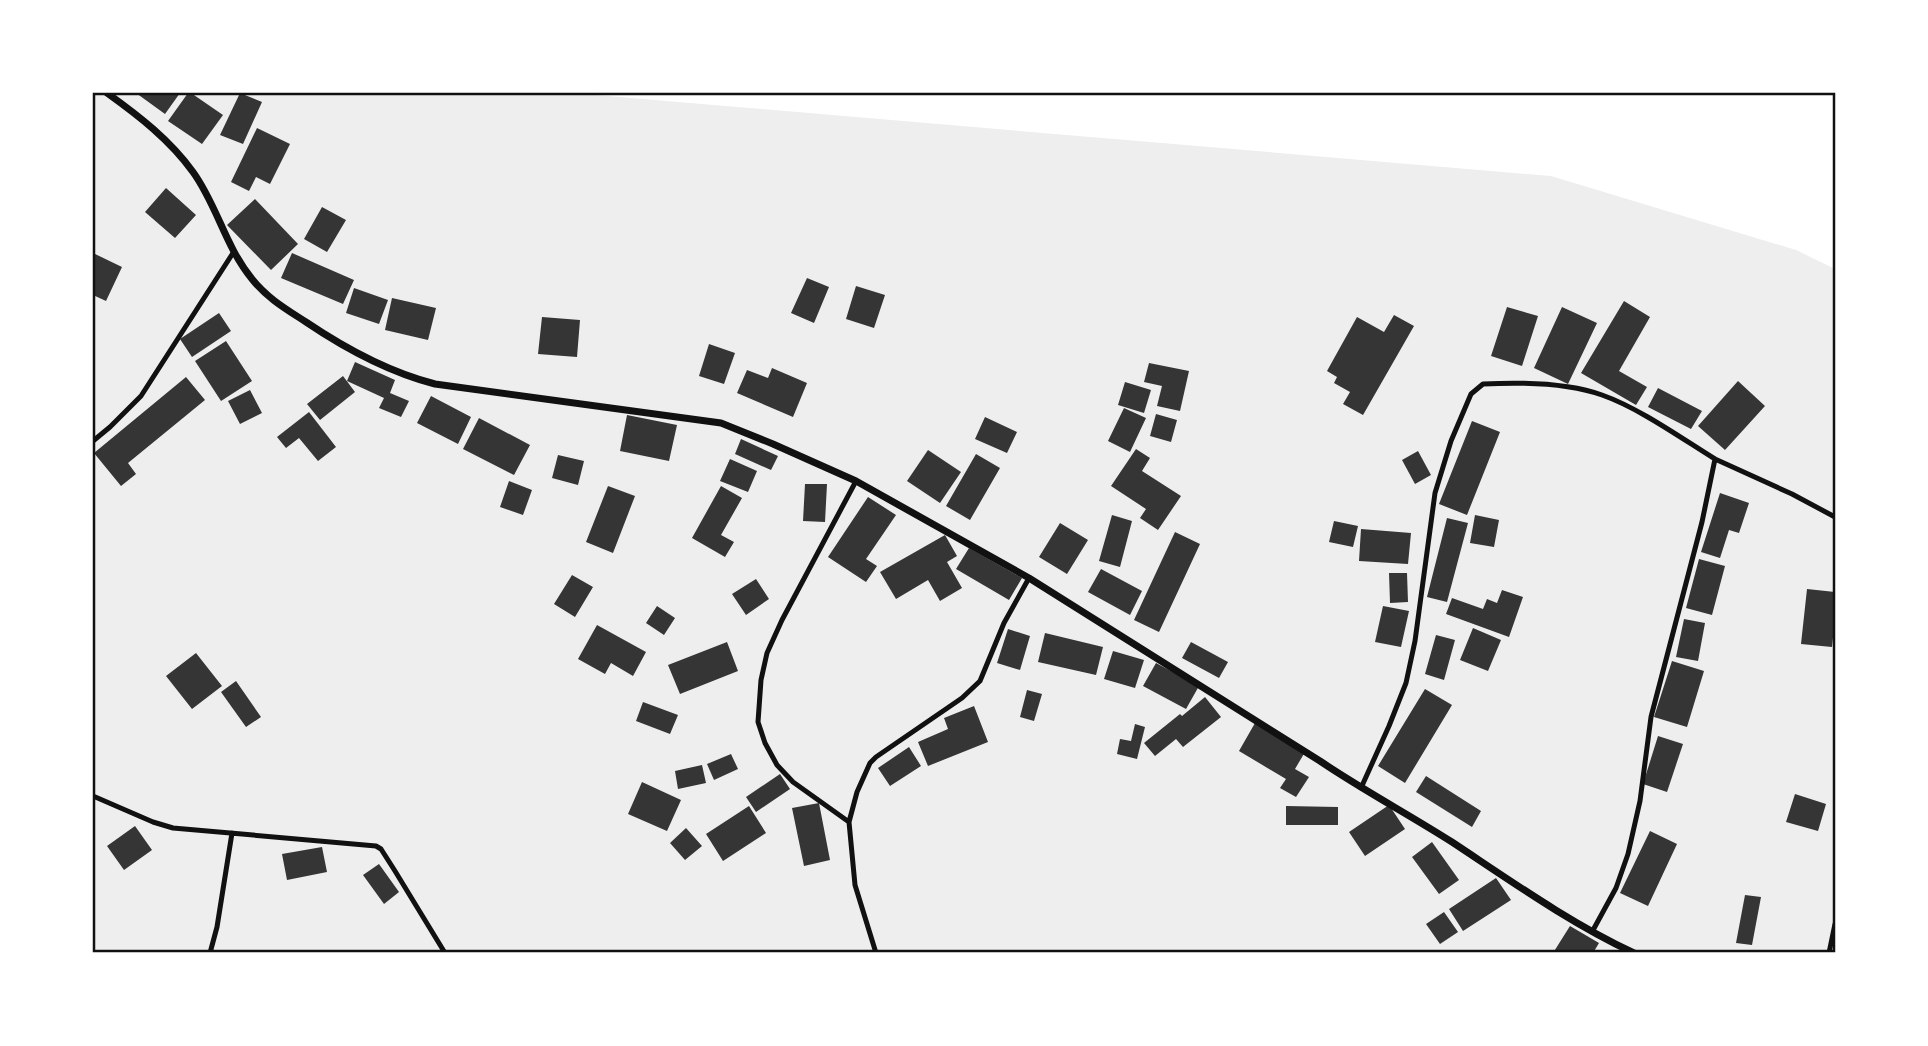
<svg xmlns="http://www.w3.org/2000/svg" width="1928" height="1046" viewBox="0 0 1928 1046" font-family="'Open Sans',sans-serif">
	<rect width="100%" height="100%" fill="#fff"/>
	<!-- green -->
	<path fill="#eee" d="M93,93H572L1551,176L1796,250L1835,269V953H93Z"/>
	<!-- building -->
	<path fill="#353535" d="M136,93H180L165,114Z
		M188,93H191L223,115L202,144L168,121Z
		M240,93L262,102L243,144L220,135Z
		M257,128L290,144L270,184L256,177L249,191L231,182Z
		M166,188L196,215L175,238L145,212Z
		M255,199L298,244L271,270L227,225Z
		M322,207L346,220L327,252L304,239Z
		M93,253L122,267L106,301L93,295Z
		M292,253L354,280L343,304L281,278Z
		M807,278L829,287L814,323L791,313Z
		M856,286L885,295L874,328L846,319Z
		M354,288L388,300L379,324L346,313Z
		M392,298L436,308L428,340L385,330Z
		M1624,301L1650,317L1619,371L1647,387L1636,405L1581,373Z
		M1507,307L1538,316L1522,366L1491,356Z
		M1562,307L1597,323L1568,384L1534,368Z
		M219,313L231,331L192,357L180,339Z
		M1394,315L1414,326L1363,415L1343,404L1350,392L1334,383L1337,377L1327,371L1357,317L1384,332Z
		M542,317L580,320L577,357L538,354Z
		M226,341L252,381L221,401L195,361Z
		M709,344L735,353L724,384L699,376Z
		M355,362L395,380L390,393L409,401L401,417L379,408L384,398L347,381Z
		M1149,363L1189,371L1180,411L1157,406L1162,386L1144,382Z
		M772,368L807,383L793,417L737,393L747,370L768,378Z
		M343,376L355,392L320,420L307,404Z
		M186,377L205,400L128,463L136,474L121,486L94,453Z
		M1738,381L1765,406L1725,450L1698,426Z
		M1125,382L1151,390L1144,413L1118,405Z
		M1658,388L1702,411L1691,429L1648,407Z
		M250,390L262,413L240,424L228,401Z
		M431,396L471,417L458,444L417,423Z
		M1124,408L1146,418L1130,452L1108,441Z
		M309,412L336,447L318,461L299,438L286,448L277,437Z
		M1156,414L1177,420L1171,442L1150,436Z
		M627,415L677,425L669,461L620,451Z
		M985,417L1017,432L1007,453L975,439Z
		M479,418L530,445L514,475L463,449Z
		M1472,421L1500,432L1467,515L1439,504Z
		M741,439L778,456L771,470L735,454Z
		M1136,449L1150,458L1142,471L1181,496L1158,530L1140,518L1146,509L1111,486Z
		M928,450L961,472L940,503L907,481Z
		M1418,451L1431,475L1415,484L1402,460Z
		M976,454L1000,468L970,520L946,506Z
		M558,455L584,461L578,485L552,478Z
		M730,459L757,471L748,492L720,481Z
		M509,481L532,490L523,515L500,507Z
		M805,484H827L825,522L803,521Z
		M608,486L635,496L613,553L586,542Z
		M721,486L742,498L721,535L734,542L725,557L692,538Z
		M1720,493L1749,503L1739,533L1729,530L1720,558L1701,552Z
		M868,497L896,515L866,559L877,566L866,582L828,557Z
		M1112,515L1132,521L1120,567L1099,561Z
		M1475,515L1499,520L1494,547L1470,543Z
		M1447,518L1468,523L1447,602L1427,597Z
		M1334,521L1358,526L1353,547L1329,542Z
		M1060,523L1088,540L1067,574L1039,557Z
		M1361,529L1411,533L1408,564L1359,561Z
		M1175,532L1200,544L1159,632L1134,620Z
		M945,535L957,556L947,562L962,588L940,601L928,580L896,599L880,572Z
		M969,548L1022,578L1009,600L956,569Z
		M1699,559L1725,566L1712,615L1686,608Z
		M1101,569L1142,591L1130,615L1088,592Z
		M1389,573H1407L1408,602L1390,603Z
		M572,575L593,587L575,617L554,604Z
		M756,579L769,599L746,615L732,594Z
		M1807,589L1835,592V619L1832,647L1801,644Z
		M1502,590L1523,597L1509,637L1446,614L1452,598L1483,609L1487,599L1497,603Z
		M657,606L675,618L664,635L646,623Z
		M1383,606L1409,611L1401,647L1375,642Z
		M1684,619L1705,623L1698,661L1676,657Z
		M597,625L646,652L633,676L611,663L605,674L578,659Z
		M1473,628L1501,640L1488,671L1460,660Z
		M1008,629L1030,636L1020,670L997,663Z
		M1045,633L1103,647L1096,675L1038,662Z
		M1436,635L1455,640L1444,680L1425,674Z
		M727,642L738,671L680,694L668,665Z
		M1191,642L1228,662L1219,678L1182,658Z
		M1113,651L1144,660L1135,688L1104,679Z
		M196,653L222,686L192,709L166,676Z
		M1672,661L1704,671L1687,727L1654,717Z
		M1156,663L1199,686L1186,709L1143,686Z
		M236,681L261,717L246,727L221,692Z
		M1425,689L1452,705L1405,783L1378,766Z
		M1027,690L1042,694L1034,721L1020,717Z
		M1205,697L1221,717L1183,747L1176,739L1155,756L1144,743L1180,714L1182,716Z
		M643,702L678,715L670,734L636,721Z
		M974,706L988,742L928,766L918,742L948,729L944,718Z
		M1255,723L1305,752L1295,769L1309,777L1296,797L1280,788L1286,779L1239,751Z
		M1135,724L1145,727L1137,759L1117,754L1120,739L1131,741Z
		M1658,736L1683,744L1667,792L1643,784Z
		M909,747L921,766L890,786L878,768Z
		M731,754L738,769L714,780L707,764Z
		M702,765L706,783L678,789L675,771Z
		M780,774L790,789L756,812L746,797Z
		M1426,776L1481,811L1472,827L1416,792Z
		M642,782L681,800L667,831L628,814Z
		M1795,794L1826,804L1818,831L1786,822Z
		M819,803L830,860L804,866L792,808Z
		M1389,805L1405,829L1365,856L1349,832Z
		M749,806L766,833L723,861L706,834Z
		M1286,806L1338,807V825H1286Z
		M135,826L152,850L124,870L107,846Z
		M686,828L702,846L685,860L670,843Z
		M1650,831L1677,844L1648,906L1620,893Z
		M1432,842L1459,880L1439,894L1412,857Z
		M322,847L327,872L287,880L282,854Z
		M379,864L399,892L384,904L363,875Z
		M1496,878L1511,900L1463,931L1449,909Z
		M1745,895L1761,897L1752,945L1736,943Z
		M1444,912L1458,932L1440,944L1426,924Z
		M1570,926L1599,943L1593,953H1553Z"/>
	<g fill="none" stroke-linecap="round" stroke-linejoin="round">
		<!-- service -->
		<path stroke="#111" stroke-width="5" d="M93,441L110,427L141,396L233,253
			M1715,459L1792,494L1835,517
			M1361,788L1389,726L1406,683L1415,641L1435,493L1451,441L1471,394L1483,384C1521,382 1566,382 1602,395C1639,408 1681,438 1715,459L1702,522L1651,717L1640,801L1628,854L1616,888L1592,932
			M93,796L153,822L173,828L376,846L381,849L395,871L445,953
			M849,822L793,782L777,765L765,743L758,722L761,680L767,653L782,620L856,481
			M210,953L217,927L232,833
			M876,953L855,885L849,822L857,792L870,763L876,757L962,698L980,681L1004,623L1029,578
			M1829,953L1835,924"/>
		<!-- minor -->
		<path stroke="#111" stroke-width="7" d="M107,93C139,116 170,140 193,172C217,205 225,246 252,279C267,298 286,309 306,322C346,349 388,372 435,384L721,423L773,444L856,481L1029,578L1320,761C1363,790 1408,814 1452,842C1511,881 1570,923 1634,953"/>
	</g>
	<!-- border -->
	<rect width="1928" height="1046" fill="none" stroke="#ffffff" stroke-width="189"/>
	<rect x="94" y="94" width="1740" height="857" fill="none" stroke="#111" stroke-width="2.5"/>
</svg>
